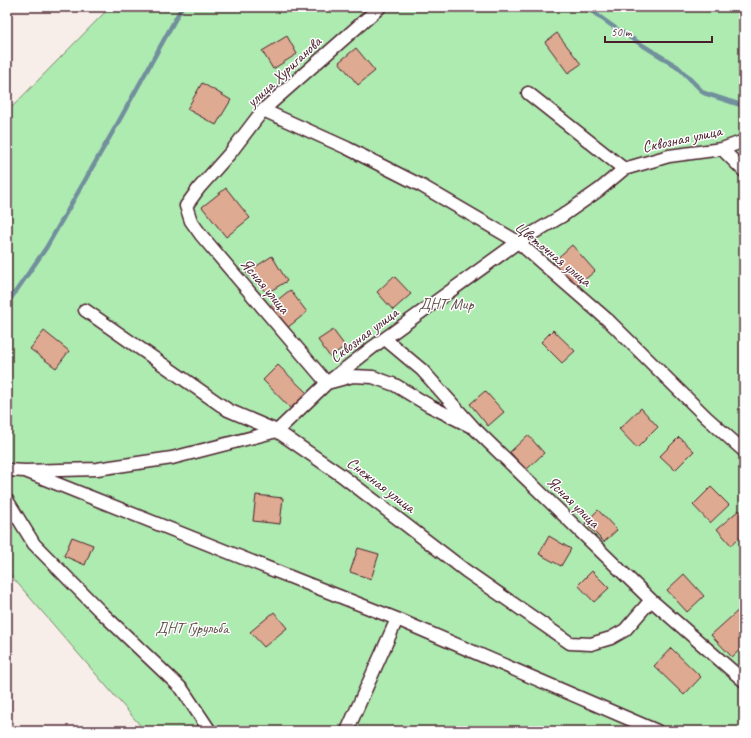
<svg xmlns="http://www.w3.org/2000/svg" width="751" height="738" viewBox="0 0 751 738" font-family="Caveat,sans-serif">
	<rect width="100%" height="100%" fill="#f8eee9"/>
	<filter id="ink" filterUnits="userSpaceOnUse"><feTurbulence type="fractalNoise" baseFrequency=".025" numOctaves="2"/><feDisplacementMap in="SourceGraphic" scale="8" xChannelSelector="R" yChannelSelector="G"/><feConvolveMatrix kernelMatrix="1 2 1 2 8 2 1 2 1" color-interpolation-filters="sRGB"/></filter>
	<g filter="url(#ink)">
		<!-- green -->
		<path fill="#aeebb1" stroke="#7c856e" d="M110,7H744V731H145L7,571V433L9,431L7,426V112Z"/>
		<g fill="none" stroke-linecap="round" stroke-linejoin="round">
			<!-- stream -->
			<path stroke="#718f9c" stroke-width="4.5" d="M586,7L618,30L678,67L704,93L744,106
				M7,304L46,248L119,121L182,7"/>
		</g>
		<!-- building -->
		<path fill="#deaa91" stroke="#4a1f2b" d="M557,33L581,64L568,73L545,42Z
			M287,36L297,54L273,69L262,51Z
			M356,48L375,71L358,85L339,62Z
			M202,83L231,100L216,125L187,109Z
			M226,188L250,218L226,237L202,207Z
			M572,245L595,271L575,288L553,262Z
			M272,256L287,281L267,293L246,273Z
			M394,276L411,294L393,310L377,292Z
			M290,290L307,312L287,328L270,306Z
			M333,330L345,346L330,357L318,340Z
			M553,330L575,351L562,363L541,342Z
			M44,331L69,351L56,368L30,349Z
			M278,365L308,394L292,410L263,380Z
			M485,391L504,412L488,426L470,404Z
			M641,408L658,427L637,448L619,429Z
			M528,435L544,453L526,470L510,452Z
			M679,437L694,451L675,470L660,456Z
			M711,487L729,505L710,523L693,505Z
			M256,495L283,498L280,524L253,521Z
			M598,510L617,530L604,542L585,523Z
			M739,510L744,515V534L731,545L717,529Z
			M549,536L571,549L561,566L539,554Z
			M72,537L93,545L85,565L64,556Z
			M358,548L379,554L371,579L350,572Z
			M592,571L609,588L594,602L578,585Z
			M684,574L704,596L687,612L667,590Z
			M741,608L744,612V646L732,657L711,635Z
			M274,612L287,628L264,647L250,632Z
			M671,648L701,677L684,695L654,666Z"/>
		<g fill="none" stroke-linecap="round" stroke-linejoin="round">
			<!-- street casing -->
			<g stroke="#4a1f2b" stroke-width="15">
				<path id="street" d="M380,7L263,110L231,152L199,188L186,206L191,221L201,235L327,383L353,376L373,377L395,385L430,406L474,428
					M528,93L624,169
					M263,110L347,148L422,186L518,242L610,322L706,417L744,451
					M722,149L744,171
					M85,310L228,410L277,431L341,475L466,571L570,643L591,644L611,638L625,630L651,600
					M385,339L422,370L474,428L651,600L744,681
					M7,470L25,471L298,580L397,619L657,731
					M25,471L97,469L172,458L277,431L327,383L373,347L518,242L562,216L599,190L624,169L669,156L722,149L744,141
					M7,500L34,544L99,610L182,689L210,731
					M347,731L397,619"/>
			</g>
			<!-- street -->
			<use href="#street" stroke="#fff" stroke-width="12"/>
		</g>
	</g>
	<g text-anchor="middle" dominant-baseline="central" stroke-width="3" stroke-linejoin="round" paint-order="stroke">
		<!-- street labels -->
		<g font-size="16" fill="#4a1f2b" stroke="#fff">
			<text transform="translate(284 72) rotate(-43)">улица Хуриганова</text>
			<text transform="translate(682 139) rotate(-12)">Сквозная улица</text>
			<text transform="translate(553 254) rotate(39)">Цветочная улица</text>
			<text transform="translate(265 286) rotate(50)">Ясная улица</text>
			<text transform="translate(364 335) rotate(-37)">Сквозная улица</text>
			<text transform="translate(381 485) rotate(37)">Снежная улица</text>
			<text transform="translate(573 502) rotate(44)">Ясная улица</text>
		</g>
		<!-- park labels -->
		<g font-size="16" fill="#63524c" stroke="#fff">
			<text x="446" y="304">ДНТ Мир</text>
			<text x="192" y="628">ДНТ Гурульба</text>
		</g>
	</g>
	<!-- margin -->
	<rect width="751" height="738" fill="none" stroke="#fff" stroke-width="24"/>
	<rect x="12" y="12" width="727" height="714" fill="none" stroke="#4a1f2b" stroke-width="1.5" filter="url(#ink)"/>
	<!-- scale -->
	<path d="M605 36v6h107v-6" fill="none" stroke="#4a1f2b" stroke-width="2"/>
	<text x="611" y="36" font-size="12" fill="#4a1f2b" stroke="#ffffff" stroke-width="3" paint-order="stroke">50 m</text>
</svg>
